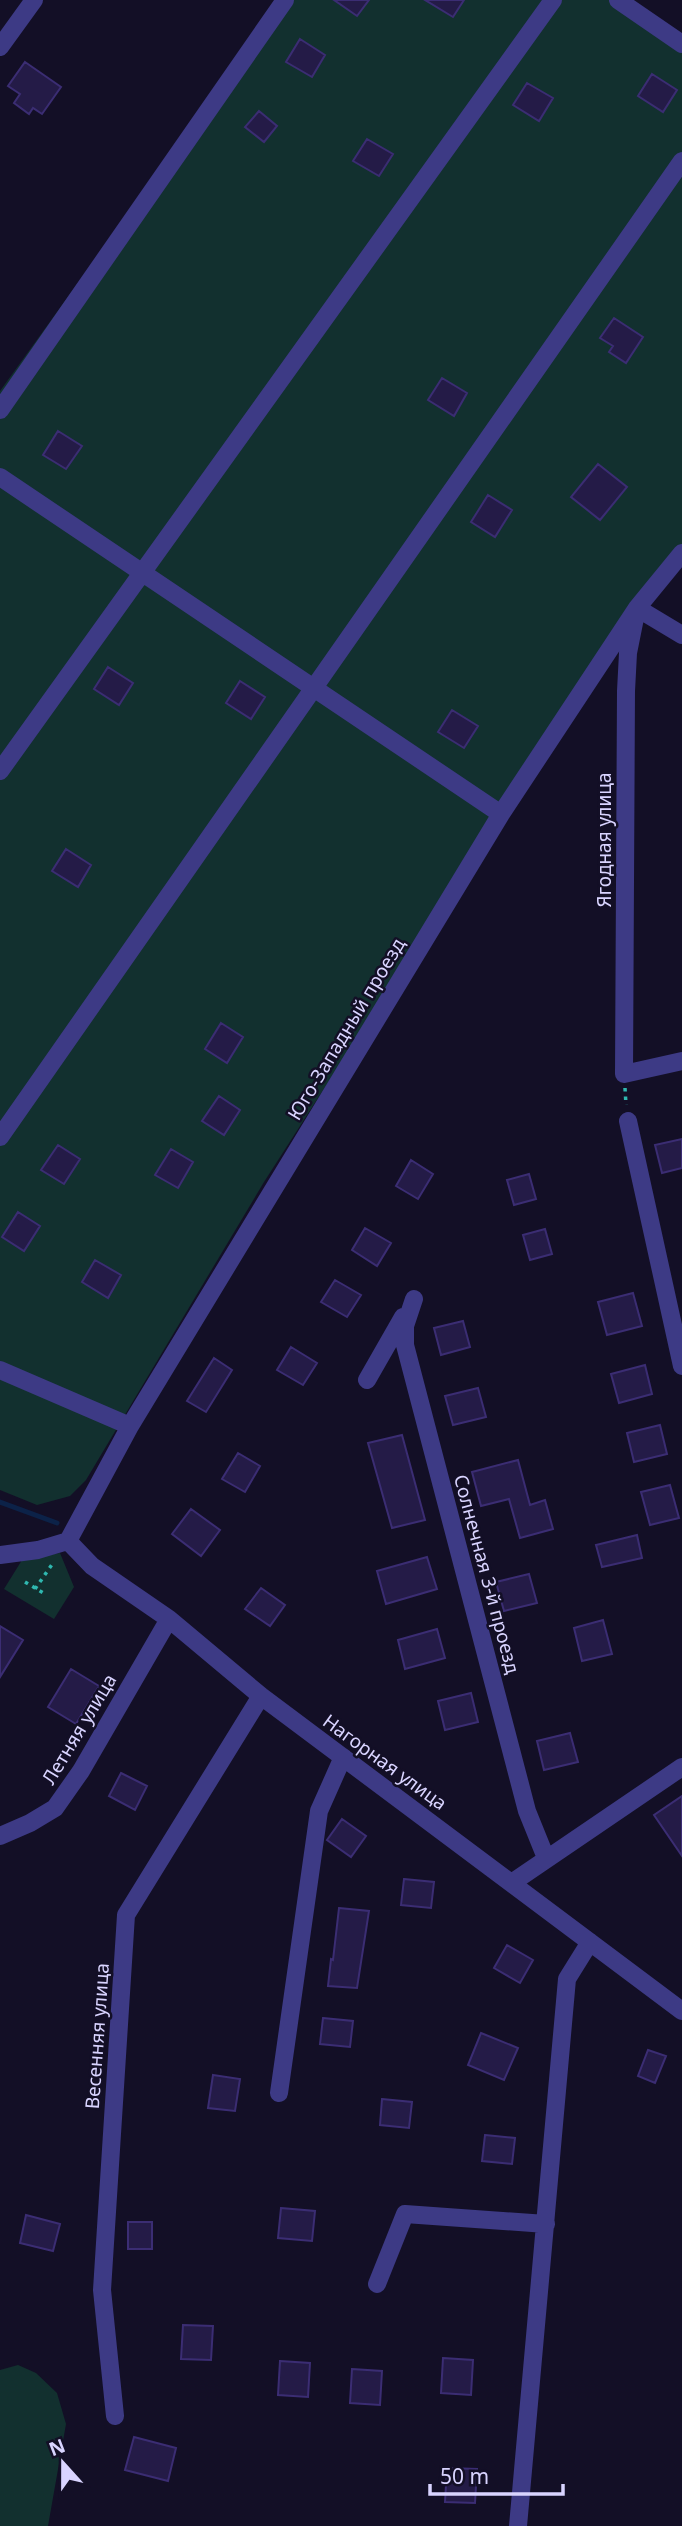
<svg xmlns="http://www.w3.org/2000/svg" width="682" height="2526" viewBox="0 0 682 2526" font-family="'Noto Sans',sans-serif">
	<rect width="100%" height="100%" fill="#130f26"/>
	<!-- green -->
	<path fill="#12302f" d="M282,0H633L682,35V545L633,608L264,1182L86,1480L70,1496L37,1505L0,1490V391Z
		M60,1553L74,1587L54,1619L4,1589L22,1560Z
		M18,2365L36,2373L57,2393L66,2424L48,2526H0V2370Z"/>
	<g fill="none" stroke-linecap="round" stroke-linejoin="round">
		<!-- stream -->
		<path stroke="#0c2248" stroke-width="5" d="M0,1502L57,1523"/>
	</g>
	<!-- building -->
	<path fill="#241b47" stroke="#3b2d73" stroke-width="2" d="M334,0H369L357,16Z
		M425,0H464L453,17Z
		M300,39L325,55L312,77L286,62Z
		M25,62L61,87L42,114L33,108L29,114L14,103L20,94L8,86Z
		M652,74L677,90L663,112L638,96Z
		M527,83L553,98L539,121L513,105Z
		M259,111L277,126L264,142L245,127Z
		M367,139L393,154L379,176L353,161Z
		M614,318L643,337L626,363L609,352L613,346L600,338Z
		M442,378L467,393L454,416L428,400Z
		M58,431L82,446L66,469L43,455Z
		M598,464L627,487L600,520L571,497Z
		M488,495L512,510L495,537L471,522Z
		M108,667L133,683L119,705L94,689Z
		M240,681L265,697L251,719L226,703Z
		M452,710L478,726L464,748L438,732Z
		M66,849L91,865L78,887L52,871Z
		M221,1023L243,1037L227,1063L205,1049Z
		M219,1096L240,1110L224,1135L202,1121Z
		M682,1139V1168L662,1173L655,1145Z
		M58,1145L80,1159L64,1184L41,1170Z
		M171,1149L193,1162L178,1188L155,1175Z
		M411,1160L433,1174L418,1199L396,1186Z
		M529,1174L536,1199L514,1205L507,1180Z
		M18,1212L40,1226L24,1251L2,1237Z
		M365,1228L391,1243L377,1266L352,1250Z
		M545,1229L552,1254L530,1260L523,1235Z
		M95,1260L121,1275L108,1298L82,1282Z
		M335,1280L361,1295L347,1317L321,1302Z
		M633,1293L642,1326L607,1335L598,1302Z
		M463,1321L470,1347L441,1355L434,1328Z
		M291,1347L317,1363L303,1385L277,1370Z
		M214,1358L232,1370L206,1412L187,1401Z
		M645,1365L652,1394L619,1403L611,1374Z
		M478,1388L486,1417L453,1425L445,1396Z
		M660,1425L667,1454L634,1462L627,1433Z
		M402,1435L425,1520L392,1528L368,1443Z
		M238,1453L260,1466L245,1492L222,1479Z
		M518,1460L530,1505L545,1500L553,1529L520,1538L509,1499L481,1506L472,1472Z
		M670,1485L679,1518L650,1525L641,1492Z
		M191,1509L220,1530L201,1556L172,1534Z
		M637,1535L642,1558L602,1567L596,1545Z
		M427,1557L437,1589L386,1604L377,1571Z
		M529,1574L537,1603L504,1611L496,1582Z
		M261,1588L285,1605L270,1626L245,1609Z
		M603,1620L612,1654L582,1661L574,1628Z
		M0,1626L23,1640L0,1677Z
		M437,1629L445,1658L405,1669L398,1640Z
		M71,1669L99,1686L76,1724L48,1707Z
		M471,1693L478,1722L445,1730L438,1701Z
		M570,1733L578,1762L544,1770L537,1741Z
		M121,1773L147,1786L135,1810L109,1796Z
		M682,1796V1856L654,1815Z
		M342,1819L366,1836L351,1857L327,1840Z
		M404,1879L434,1882L431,1908L401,1905Z
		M339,1908L369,1911L357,1988L328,1986L331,1959L333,1960Z
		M507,1945L533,1960L520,1983L494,1968Z
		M323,2018L353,2021L350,2047L320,2044Z
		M481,2033L518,2048L504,2080L468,2065Z
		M648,2050L666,2056L655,2083L638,2076Z
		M213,2075L240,2079L235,2111L208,2108Z
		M382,2099L412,2102L409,2128L380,2125Z
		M485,2135L515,2138L512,2164L482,2161Z
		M281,2208L315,2211L312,2241L278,2238Z
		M26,2215L60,2224L53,2251L20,2243Z
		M128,2222H152V2249H128Z
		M183,2325L213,2326L211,2360L181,2359Z
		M443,2358L473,2360L471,2395L441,2393Z
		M280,2361L310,2363L308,2397L278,2395Z
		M352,2369L382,2371L380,2405L350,2403Z
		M134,2437L176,2448L168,2481L125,2470Z
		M447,2468L477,2469L475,2503L445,2502Z"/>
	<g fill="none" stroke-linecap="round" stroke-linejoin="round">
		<!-- path -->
		<path stroke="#2fb8b0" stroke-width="3.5" stroke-dasharray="3.5 5" stroke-linecap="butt" d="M625,1088L626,1105
			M25,1582L45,1594
			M35,1589L53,1563"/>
		<!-- minor -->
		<path stroke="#3d3a85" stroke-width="18" d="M618,0L682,44
			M0,47L34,0
			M0,410L285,0
			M0,477L501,814
			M682,635L637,608L628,653L626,691L624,1074L682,1061
			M0,771L553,0
			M628,1121L682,1366
			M0,1137L682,161
			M414,1299L405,1326V1345L527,1811L546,1858
			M0,1370L130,1426
			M367,1380L403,1317
			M68,1541L130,1426L501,814L637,608L682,553
			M68,1541L92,1566L169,1619L261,1696L682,2011
			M0,1555L38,1550L68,1541
			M0,1836L30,1823L55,1808L81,1771L169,1619
			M513,1882L682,1767
			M279,2093L319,1811L343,1757
			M377,2284L405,2214L546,2224
			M115,2416L102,2290L126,1915L261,1696
			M518,2526L567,1979L590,1942"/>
	</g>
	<g text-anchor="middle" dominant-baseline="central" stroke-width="5" stroke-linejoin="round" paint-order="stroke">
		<!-- street labels -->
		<g font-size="19" fill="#d9d4ff" stroke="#130f26">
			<text transform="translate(604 840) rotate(-90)">Ягодная улица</text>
			<text transform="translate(346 1029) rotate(-59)">Юго-Западный проезд</text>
			<text transform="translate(487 1574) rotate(75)">Солнечная 3-й проезд</text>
			<text transform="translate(79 1729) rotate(-59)">Летняя улица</text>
			<text transform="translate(385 1762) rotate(36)">Нагорная улица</text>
			<text transform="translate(97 2036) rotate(-86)">Весенняя улица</text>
		</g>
	</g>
	<!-- north arrow -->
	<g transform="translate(63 2463) rotate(339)" stroke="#130f26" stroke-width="5" paint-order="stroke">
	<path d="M0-5L12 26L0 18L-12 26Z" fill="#d9d4ff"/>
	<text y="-10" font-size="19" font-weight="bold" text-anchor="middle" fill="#d9d4ff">N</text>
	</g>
	<!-- scale -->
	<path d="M430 2484v10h133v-10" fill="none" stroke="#d9d4ff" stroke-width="3.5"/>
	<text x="440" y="2484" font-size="21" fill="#d9d4ff" stroke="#130f26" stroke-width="5" paint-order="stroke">50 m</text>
</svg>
